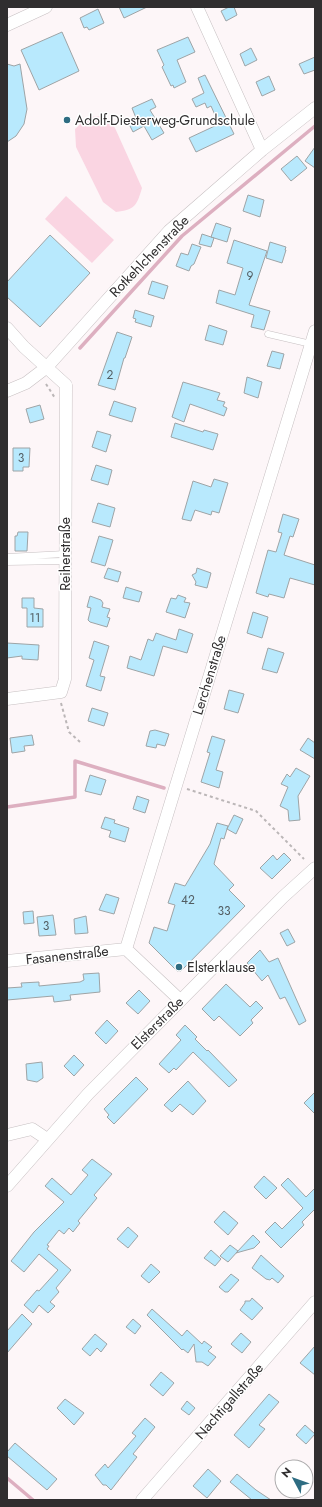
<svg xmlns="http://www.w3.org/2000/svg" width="322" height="1507" viewBox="0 0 322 1507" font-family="Jost,sans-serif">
	<rect width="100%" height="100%" fill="#fdf6f8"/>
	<!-- green -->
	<path fill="#fad5e2" d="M105,116L115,128L142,188C137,205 135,210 116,212L103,202L76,147L75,129L88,117Z
		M66,196L114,240L92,263L45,219Z"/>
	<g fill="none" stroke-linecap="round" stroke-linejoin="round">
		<!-- stream -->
		<path stroke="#ddafc0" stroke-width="3.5" d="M80,348L182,236L315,126
			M7,807L75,797V761L164,788
			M7,1478L33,1500"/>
	</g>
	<!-- building -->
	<path fill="#b8e9fd" stroke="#9ea4a6" d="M119,7H147L124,18Z
		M229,7H234L237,15L226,21L221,11Z
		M98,9L104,23L89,30L87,27L84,28L80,18Z
		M62,32L79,71L39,90L21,50Z
		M188,37L195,52L177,60L186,82L174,88L173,85L171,86L162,67L164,65L157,50Z
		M251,48L257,60L245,66L240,54Z
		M315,57V70L304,74L299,64Z
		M7,64L14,66L20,64L27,109L24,124L16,136L7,142Z
		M205,75L234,134L196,152L189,138L219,124L211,106L207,108L205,103L196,107L192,99L204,93L198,78Z
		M269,76L275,90L262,96L256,82Z
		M152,99L156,107L150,110L164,133L152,140L144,126L133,132L128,122L136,118L132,108Z
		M315,147V168L305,161Z
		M297,156L307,168L291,181L281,169Z
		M248,195L264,200L260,217L243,211Z
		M216,223L231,228L227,242L211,237Z
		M202,234L214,238L211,247L199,244Z
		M50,235L90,273L40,327L7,297V282Z
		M234,240L267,251L249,305L270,311L264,330L251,327L254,315L216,303L219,290L235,295L243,268L227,263Z
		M270,242L286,247L285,250H286L282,263L266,258Z
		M192,244L201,247L194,264L191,266L189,271L176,266L181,253L188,255Z
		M152,281L168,286L164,299L148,294Z
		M135,310L154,316L151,327L135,322L136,319L133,318Z
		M209,325L227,331L223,345L205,340Z
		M117,332L132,337L125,358H124L115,390L98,385Z
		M272,351L284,354L280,369L267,366Z
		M247,377L262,382L258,398L244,393Z
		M183,382L220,393L217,400L225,402L223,406L227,408L224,416L190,404L184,422L172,417Z
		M114,401L136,408L132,422L109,415Z
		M40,405L44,419L30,423L26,409Z
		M175,423L203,432L204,430L218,434L213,450L171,437Z
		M97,431L111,435L106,452L92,447Z
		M13,448H30L29,467H23V471H13Z
		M96,465L112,470L108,485L91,480Z
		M214,479L228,483L219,513L212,511L211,515L195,510L191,521L182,519L193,481L211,487Z
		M98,503L115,508L110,527L92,522Z
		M283,514L299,519L293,537L290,536L284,555L315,565V585L290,578L284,598L269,594L268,597L256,593L268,550L276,552L282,533L278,532Z
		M18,532H28L27,551H15V536H17Z
		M99,536L113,540L105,566L91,562Z
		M108,568L121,572L118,582L104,578Z
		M197,568L211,573L207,588L195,585L196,582L192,575L196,573Z
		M126,587L142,592L139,602L123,598Z
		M178,595L186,598L184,602L190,603L185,618L166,612L171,598L176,599Z
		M90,596L101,600L103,603L102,607L110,609L107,617L110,618L107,627L90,622L88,620L91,608L87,607Z
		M22,598H34V608L43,609V627H27V608H22Z
		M253,612L268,617L262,638L247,633Z
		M179,629L193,634L187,653L163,646L154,676L127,668L130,656L141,660L148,639L153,641L156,633L176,640Z
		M94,641L109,646L100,676L105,677L101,691L86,686L94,660L89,658Z
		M7,643L39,645L38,660L22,659V656L7,658Z
		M268,648L284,653L277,673L262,669Z
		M229,690L244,694L238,713L224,709Z
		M92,708L108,713L104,726L88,721Z
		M155,730L169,734L165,746L157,744L156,748L146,746L150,731Z
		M32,735L34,745L24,746L25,751L12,753L10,738Z
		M212,736L225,740L216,770L223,772L219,788L201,782L210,753L207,752Z
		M308,738L315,743V759L300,750Z
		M296,768L310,776L298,796L300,820L289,821L288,810L280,806L288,787L281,784L287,774L290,777Z
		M90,775L106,780L101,795L85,791Z
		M137,796L149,800L145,813L133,809Z
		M234,815L243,819L236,834L227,829L224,839L221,838L214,864L234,885L229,890L245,906L181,971H177L149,943L154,927L167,931L175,905L168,903L175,883L185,886L210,844L217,823L228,826L227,829Z
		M105,817L115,820L114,823L129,828L125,842L109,837L111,831L101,828Z
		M284,853L291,860L272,879L260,868L273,855L277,860Z
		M106,894L119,898L114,914L99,910Z
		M33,911L34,923L24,924L23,912Z
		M53,915L56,935L39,936L37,917Z
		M86,916L88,933L75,934L74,919Z
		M288,929L295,942L287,946L280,933Z
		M260,950L269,962L278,958L306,1021L299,1025L285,997L280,999L268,975L262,981L247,963Z
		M99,973L100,992L70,995L71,1000L54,1002L53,996L7,1000V988L22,987L21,983L39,982V986L80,982L84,980L83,974Z
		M226,984L250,1007L256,1001L263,1008L251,1020L253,1023L240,1036L219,1016L214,1021L202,1009Z
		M139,990L150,1001L138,1014L126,1003Z
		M107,1020L118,1031L106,1044L95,1033Z
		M185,1025L197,1037L195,1039L207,1051L208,1050L237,1080L229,1087L193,1052L176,1070L174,1068L169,1073L159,1064L181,1040L176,1035Z
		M74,1055L84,1065L74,1076L64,1066Z
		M42,1062L43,1078L37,1082L27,1080L26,1064Z
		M136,1077L148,1089L114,1124L107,1117L109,1115L104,1109Z
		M188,1081L206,1101L193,1115L180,1104L172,1112L164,1105Z
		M315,1092V1114L304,1103Z
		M92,1159L112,1174L94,1195L97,1198L78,1221L80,1223L73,1232L69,1228L64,1234L59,1230L47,1245L49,1246L47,1249L71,1270L56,1288L59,1292L50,1302L55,1306L48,1313L39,1305L33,1313L24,1305L37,1290L39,1291L58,1270L39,1254L24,1272L11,1261L34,1232L64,1202L45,1186L52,1178L71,1195L88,1175L82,1170Z
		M264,1176L277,1188L266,1199L254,1187Z
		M288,1178L306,1197L315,1188V1209L302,1222L304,1225L281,1248L265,1232L275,1222L282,1229L303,1208L281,1185Z
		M224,1211L238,1223L228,1235L214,1222Z
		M128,1227L138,1236L128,1248L117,1239Z
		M253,1235L260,1242L254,1248L236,1253Z
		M230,1245L238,1251L228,1262L220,1256Z
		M211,1250L221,1259L215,1266L204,1258Z
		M261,1255L284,1276L278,1283L272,1278L270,1280L266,1279L252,1268Z
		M151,1264L160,1272L149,1283L141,1276Z
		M231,1274L239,1280L228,1292H225L219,1287Z
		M252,1298L263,1308L252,1320L240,1310L245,1303V1301H250Z
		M152,1309L182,1336L187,1330L202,1344L204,1341L212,1347L208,1351L216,1357L208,1366L202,1362H196L194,1344L188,1353L183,1349L182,1350L147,1315Z
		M22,1314L32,1324L7,1353V1331Z
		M133,1319L141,1326L135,1334L126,1327Z
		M241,1333L251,1342L242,1353L231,1344Z
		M95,1334L107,1344L101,1352L97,1348L90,1356L82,1349Z
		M315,1346V1375L300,1363Z
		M161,1372L174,1383L163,1396L150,1385Z
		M269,1394L279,1402L259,1425L265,1429L249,1448L234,1435Z
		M65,1399L84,1413L74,1425L57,1408Z
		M187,1401L195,1408L189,1415L181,1409Z
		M145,1418L155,1427L133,1454L137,1457L111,1490L106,1485H103L95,1475L105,1464L108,1468L136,1436L132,1433Z
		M305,1425L315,1434L306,1444L296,1435Z
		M15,1443L57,1479L47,1490L7,1456V1452Z
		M208,1469L221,1481L207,1498L193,1486Z
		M237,1474L256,1490L271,1500H252L230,1482Z"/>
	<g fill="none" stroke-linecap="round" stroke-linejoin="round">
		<!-- lane casing -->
		<g stroke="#c7c0c2" stroke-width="7">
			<path id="lane" d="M268,334L311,344
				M7,557L65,554
				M7,562L65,561"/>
		</g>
		<!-- street casing -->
		<g stroke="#c7c0c2" stroke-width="13">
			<path id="street" d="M197,7L262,150
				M7,25L46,7
				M7,328L24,347L66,385L65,679L61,692L7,699
				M7,391L26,383L47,367L169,231L262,150L315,108
				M7,961L126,949
				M180,1000L126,949L315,331
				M7,1135L32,1129L47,1139
				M7,1186L88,1094L283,897L315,868
				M142,1500L315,1302"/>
		</g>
		<!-- path -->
		<path stroke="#bbb6b7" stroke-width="2" stroke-dasharray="3 3" stroke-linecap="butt" d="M46,384L55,398
			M61,703L69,732L80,742
			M187,789L256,811L304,859"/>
		<!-- lane -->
		<use href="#lane" stroke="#fff" stroke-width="6"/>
		<!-- street -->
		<use href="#street" stroke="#fff" stroke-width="12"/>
	</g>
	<!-- markers -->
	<g fill="#2e6c82" stroke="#fff" stroke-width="1.5">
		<circle cx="67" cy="120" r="4"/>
		<circle cx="179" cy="967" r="4"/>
	</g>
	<g text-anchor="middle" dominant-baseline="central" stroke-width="3" stroke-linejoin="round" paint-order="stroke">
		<!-- number labels -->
		<g font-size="12" fill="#525d62">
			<text x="250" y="276">9</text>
			<text x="110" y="375">2</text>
			<text x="21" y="458">3</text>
			<text x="35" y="618">11</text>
			<text x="188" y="900">42</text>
			<text x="224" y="911">33</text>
			<text x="46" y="926">3</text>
		</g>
		<!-- poi labels -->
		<g font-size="14" fill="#302e2f" stroke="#fff" text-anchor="start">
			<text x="75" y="120">Adolf-Diesterweg-Grundschule</text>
			<text x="187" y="967">Elsterklause</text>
		</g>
		<!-- street labels -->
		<g font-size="14" fill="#302e2f" stroke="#fff">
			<text transform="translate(149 256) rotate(-46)">Rotkehlchenstraße</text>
			<text transform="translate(65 554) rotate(-90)">Reiherstraße</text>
			<text transform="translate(209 675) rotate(-73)">Lerchenstraße</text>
			<text transform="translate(67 955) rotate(-6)">Fasanenstraße</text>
			<text transform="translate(157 1023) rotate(-45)">Elsterstraße</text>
			<text transform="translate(229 1401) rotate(-49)">Nachtigallstraße</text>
		</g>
	</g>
	<!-- border -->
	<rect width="322" height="1507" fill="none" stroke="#302e2f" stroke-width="16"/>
	<!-- north arrow -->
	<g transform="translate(294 1479) rotate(311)"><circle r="19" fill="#ffffff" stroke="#acabac"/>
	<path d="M0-3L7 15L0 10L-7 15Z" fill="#2e6c82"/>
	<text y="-6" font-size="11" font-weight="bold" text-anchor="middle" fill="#302e2f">N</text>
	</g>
</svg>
